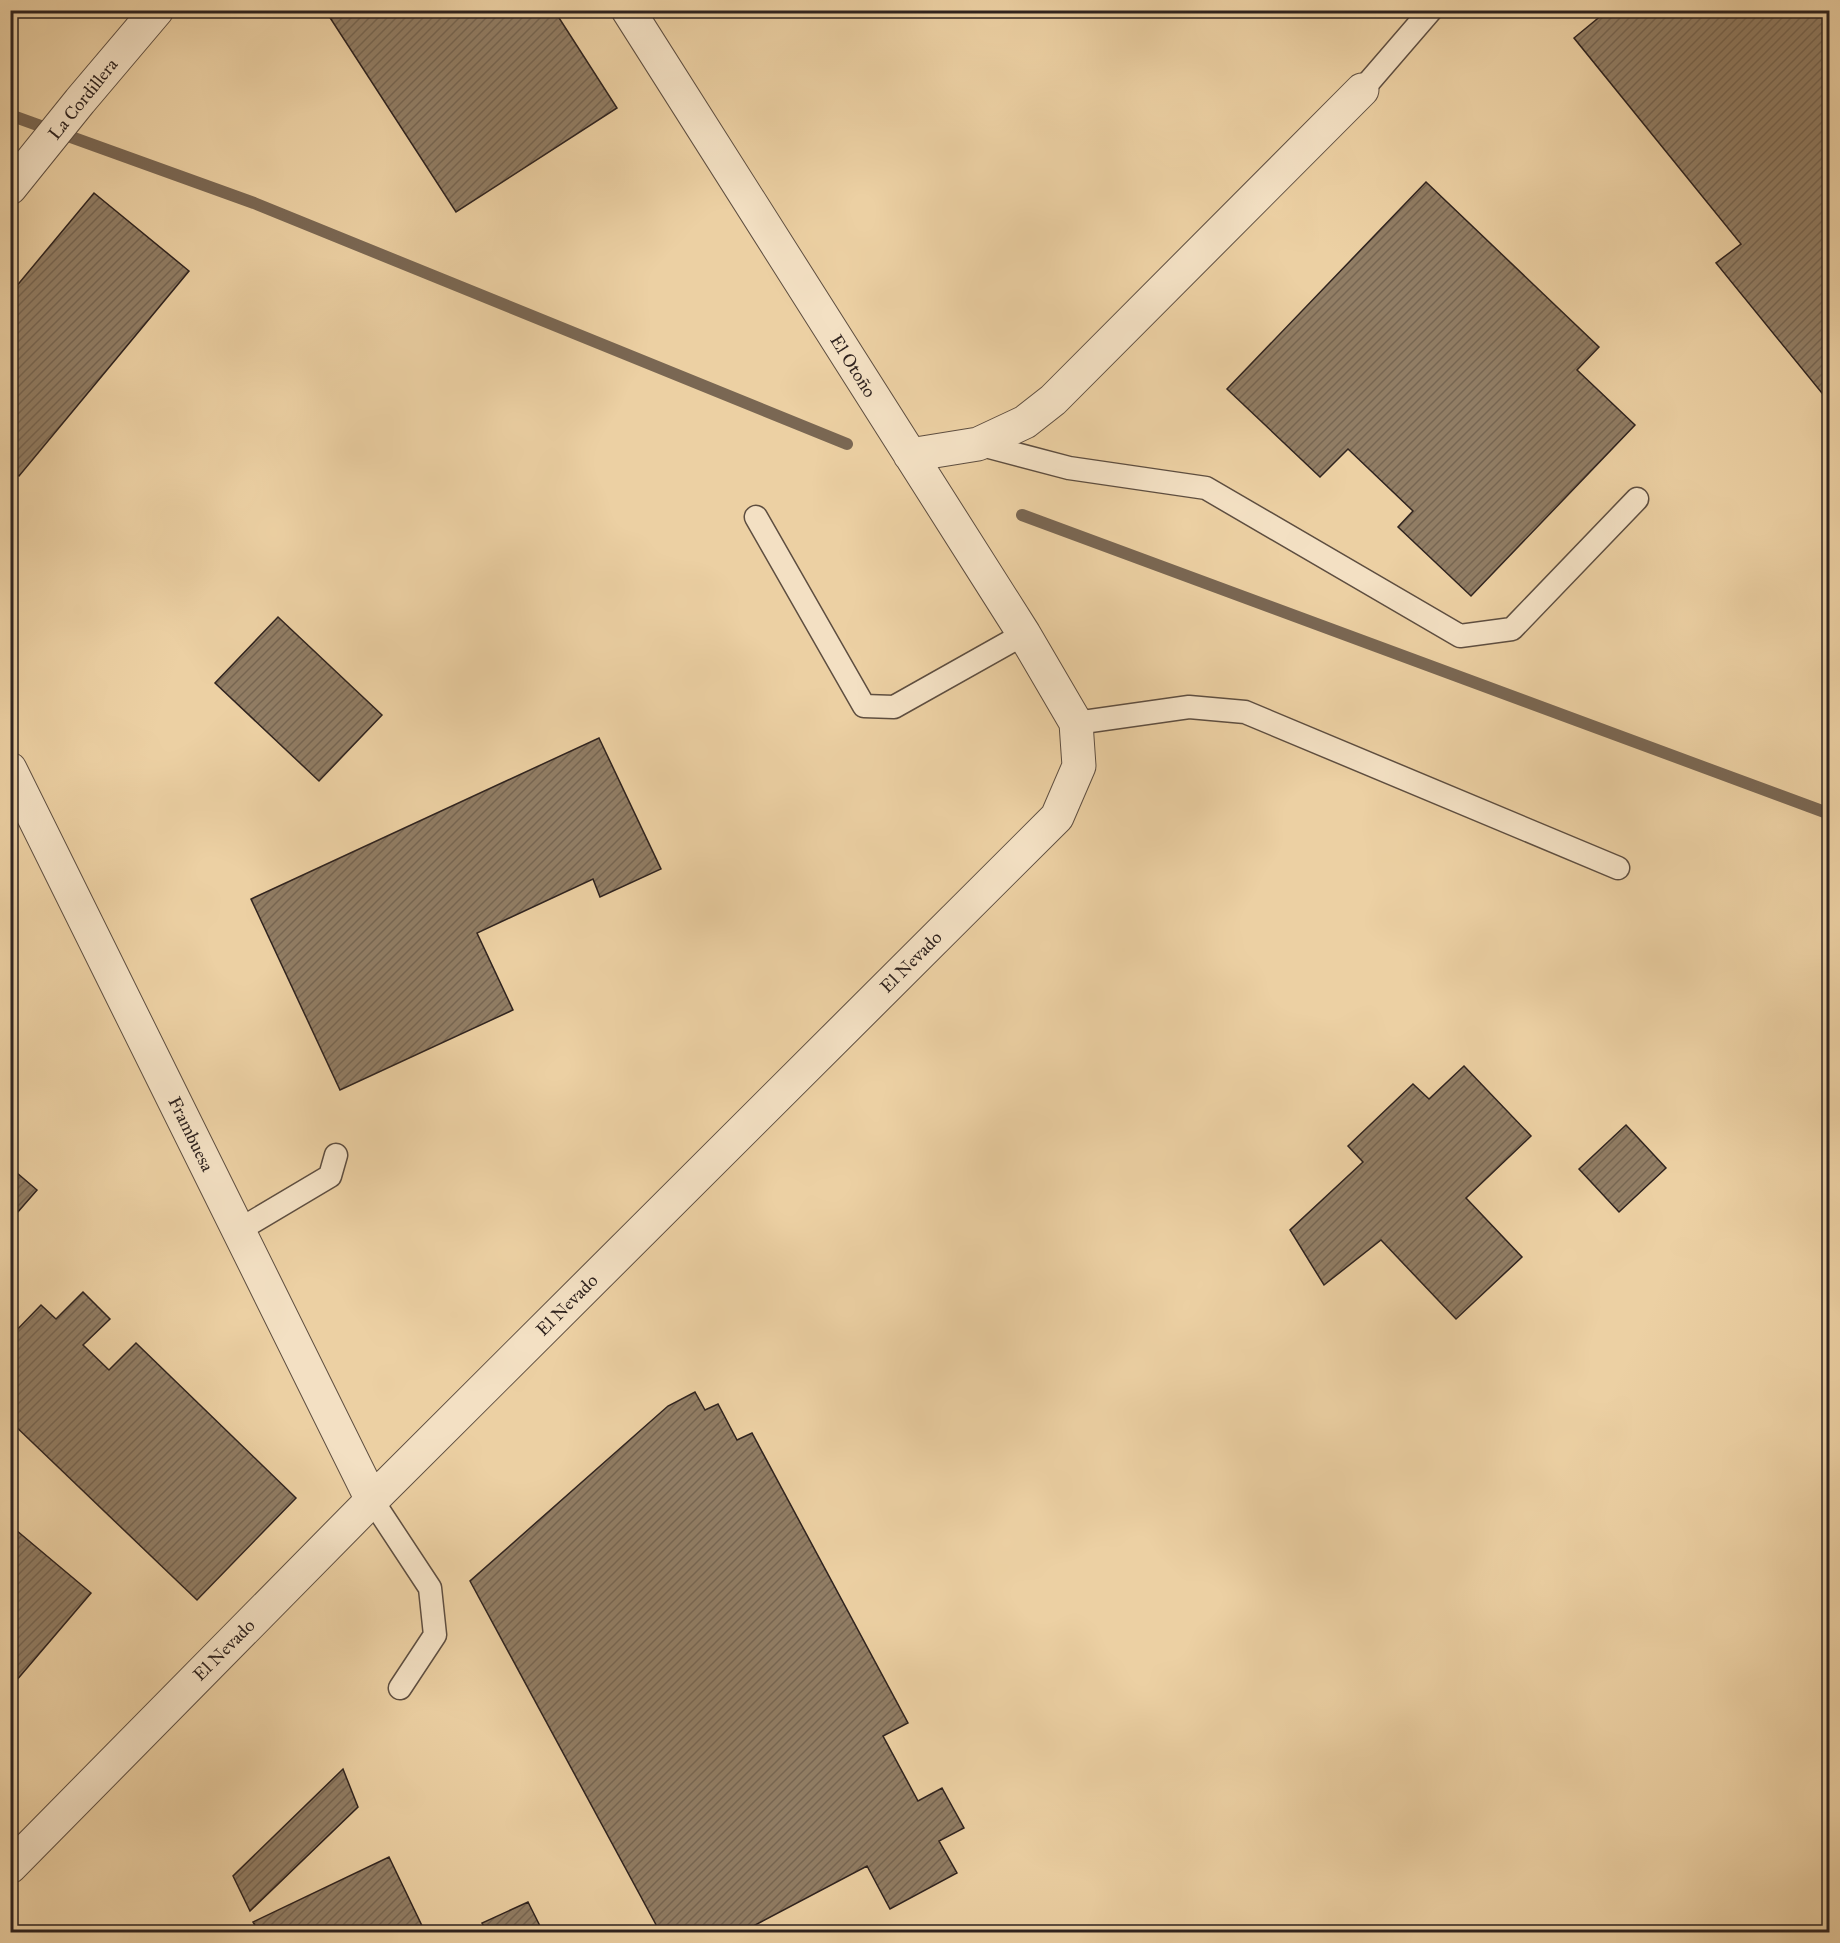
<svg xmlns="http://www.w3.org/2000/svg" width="1840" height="1943" viewBox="0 0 1840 1943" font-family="'IM FELL Great Primer',serif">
	<defs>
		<pattern id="building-hatch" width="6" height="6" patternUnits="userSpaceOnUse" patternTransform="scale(1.5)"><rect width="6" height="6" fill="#917d64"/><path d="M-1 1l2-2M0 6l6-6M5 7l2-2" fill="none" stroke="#776652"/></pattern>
	</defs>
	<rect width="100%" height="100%" fill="#ecd0a3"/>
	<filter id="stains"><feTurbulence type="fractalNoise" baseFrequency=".00333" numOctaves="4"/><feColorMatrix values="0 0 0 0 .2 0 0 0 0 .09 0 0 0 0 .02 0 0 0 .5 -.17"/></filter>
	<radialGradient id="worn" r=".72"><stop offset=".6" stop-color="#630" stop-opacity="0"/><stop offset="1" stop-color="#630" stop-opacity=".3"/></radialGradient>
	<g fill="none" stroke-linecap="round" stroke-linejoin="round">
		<!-- stream -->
		<path stroke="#7a6753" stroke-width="12" d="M10,115L254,203L847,444
			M1022,515L1830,814"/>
	</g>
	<!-- building -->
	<path fill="url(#building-hatch)" stroke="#2f231f" stroke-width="1.5" d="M325,10H554L617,108L456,212Z
		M1608,10H1830V403L1716,263L1741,244L1574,38Z
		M1426,182L1599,347L1577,370L1635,425L1471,596L1398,527L1413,511L1348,449L1320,477L1227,389Z
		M94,193L189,271L19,476L10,469V294Z
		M278,617L382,715L319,781L215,683Z
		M599,738L661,869L600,897L593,879L477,933L513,1010L340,1090L251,899Z
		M1464,1066L1531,1136L1466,1198L1522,1257L1456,1319L1381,1240L1324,1285L1290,1230L1363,1162L1348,1146L1413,1084L1429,1099Z
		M1626,1125L1666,1168L1619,1212L1579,1169Z
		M10,1167L37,1190L10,1221Z
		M83,1292L110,1319L83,1345L109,1370L136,1343L296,1498L197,1600L10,1421V1337L41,1305L56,1319Z
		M695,1392L705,1410L718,1404L737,1440L752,1433L908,1723L883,1736L918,1801L942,1788L964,1828L939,1841L957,1873L890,1909L867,1866L742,1932H660L470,1581L668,1406Z
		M10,1525L91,1593L10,1688Z
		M343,1769L358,1807L250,1911L233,1876Z
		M389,1857L425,1932H259L253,1922Z
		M528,1902L543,1932H487L482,1923Z"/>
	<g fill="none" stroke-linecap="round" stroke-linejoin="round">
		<!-- service casing -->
		<g stroke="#5e4e40" stroke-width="25">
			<path id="service" d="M1362,90L1431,10
				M978,444L1069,468L1206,488L1460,636L1512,629L1637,499
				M756,517L864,706L894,707L1024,634
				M1076,723L1189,707L1245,712L1618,868
				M239,1230L330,1176L336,1155
				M372,1500L430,1588L435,1635L400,1688"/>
		</g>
		<!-- minor casing -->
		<g stroke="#5e4e40" stroke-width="35">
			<path id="minor" d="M10,188L80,101L157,10
				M910,455L978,444L1025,422L1053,400L1362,90
				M10,769L372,1500
				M10,1867L372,1500L1057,817L1079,766L1076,723L1024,634L628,10"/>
		</g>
		<!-- service -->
		<use href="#service" stroke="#f3e0c3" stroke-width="22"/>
		<!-- minor -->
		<use href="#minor" stroke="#f3e0c3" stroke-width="33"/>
	</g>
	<g text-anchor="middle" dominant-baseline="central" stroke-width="4.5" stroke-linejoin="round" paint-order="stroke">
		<!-- street labels -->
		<g font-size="18" fill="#2f231f" stroke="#f3e0c3">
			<text transform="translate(83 99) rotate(-51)">La Cordillera</text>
			<text transform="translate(853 366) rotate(58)">El Otoño</text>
			<text transform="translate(911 962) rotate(-45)">El Nevado</text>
			<text transform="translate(191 1134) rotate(64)">Frambuesa</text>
			<text transform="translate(567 1305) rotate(-45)">El Nevado</text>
			<text transform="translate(224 1650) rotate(-45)">El Nevado</text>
		</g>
	</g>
	<!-- margin -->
	<rect width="1840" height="1943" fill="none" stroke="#ecd0a3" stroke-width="36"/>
	<rect x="12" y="12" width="1816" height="1919" fill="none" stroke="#2f231f" stroke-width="3"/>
	<rect x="18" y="18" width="1804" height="1907" fill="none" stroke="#2f231f" stroke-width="1.5"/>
	<rect width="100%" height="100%" filter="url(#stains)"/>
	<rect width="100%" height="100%" fill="url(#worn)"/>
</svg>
